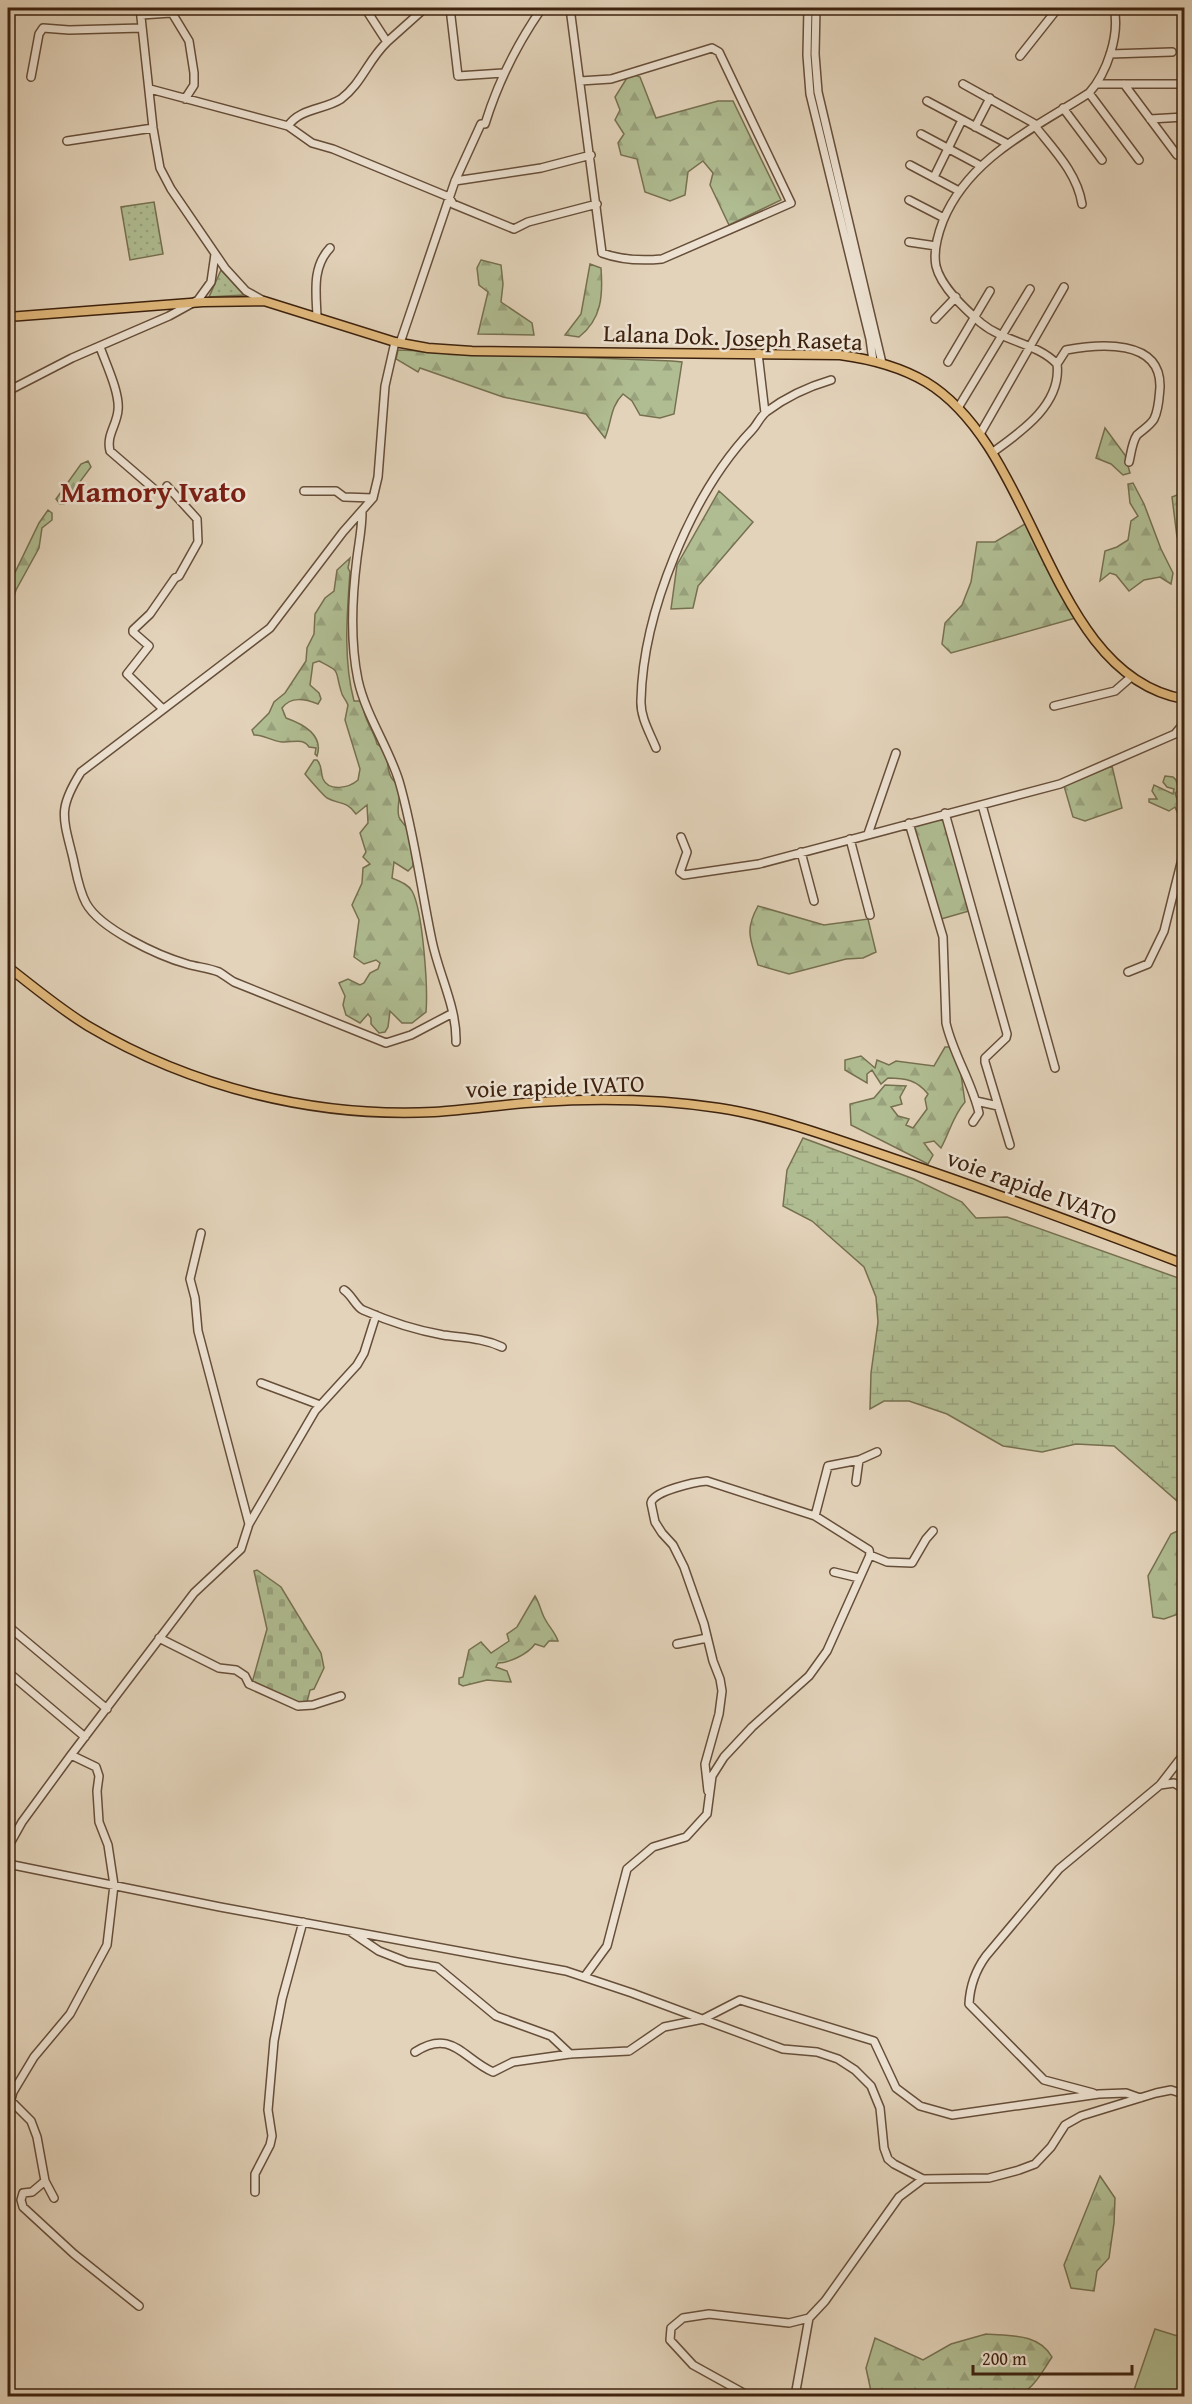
<svg xmlns="http://www.w3.org/2000/svg" width="1192" height="2404" viewBox="0 0 1192 2404" font-family="'Gentium Book Plus',serif">
	<defs>
		<pattern id="grass-dots" width="8" height="8" patternUnits="userSpaceOnUse" patternTransform="scale(1.5)"><rect width="8" height="8" fill="#b0bd92"/><path d="M2 2h.1M6 6h.1" fill="none" stroke="#98a27d" stroke-width="1.8" stroke-linecap="round"/></pattern>
		<pattern id="forest-firs" width="22" height="20" patternUnits="userSpaceOnUse" patternTransform="scale(1.5)"><rect width="22" height="20" fill="#b0bd92"/><path d="M5 1l3.5 6h-7zM16 11l3.5 6h-7z" fill="#98a27d"/></pattern>
		<pattern id="wetland-marsh" width="20" height="14" patternUnits="userSpaceOnUse" patternTransform="scale(1.5)"><rect width="20" height="14" fill="#b0bd92"/><path d="M1 5h8M5 5V1M11 12h8M15 12V8" fill="none" stroke="#98a27d"/></pattern>
		<pattern id="cemetery-stones" width="16" height="16" patternUnits="userSpaceOnUse" patternTransform="scale(1.5)"><rect width="16" height="16" fill="#b0bd92"/><path d="M2 7V4a2 2 0 0 1 4 0v3zM10 15v-3a2 2 0 0 1 4 0v3z" fill="#98a27d"/></pattern>
	</defs>
	<rect width="100%" height="100%" fill="#e3d3ba"/>
	<filter id="stains"><feTurbulence type="fractalNoise" baseFrequency=".00333" numOctaves="4"/><feColorMatrix values="0 0 0 0 .2 0 0 0 0 .09 0 0 0 0 .02 0 0 0 .5 -.17"/></filter>
	<radialGradient id="worn" r=".72"><stop offset=".6" stop-color="#630" stop-opacity="0"/><stop offset="1" stop-color="#630" stop-opacity=".3"/></radialGradient>
	<!-- grass -->
	<path fill="url(#grass-dots)" stroke="#767050" stroke-width="1.5" d="M154,202L163,254L130,260L121,207Z
		M221,270L244,295L209,297Z"/>
	<!-- forest -->
	<path fill="url(#forest-firs)" stroke="#767050" stroke-width="1.5" d="M630,73L640,77L656,118L718,101H733L781,200L729,225L710,185L713,173L703,161L688,172L685,195L670,201L645,192L637,159L621,155L618,143L624,134L615,120L620,110L615,97Z
		M481,260L501,265L503,284L501,302L532,323L534,335L478,334L488,292L479,285L477,268Z
		M590,264L601,268C603,295 602,319 579,337L565,335L581,314Z
		M398,350L672,361L682,362L674,414L660,418L640,415L632,401L623,394C610,407 612,421 605,438L586,414L503,397L420,368L418,372L396,359Z
		M1105,428L1125,455L1130,473L1123,475L1111,464L1096,458Z
		M88,461L91,467L76,487L75,493L70,494L64,504H60L56,499L81,464Z
		M1133,483L1144,504L1161,549L1173,573L1171,584L1160,577L1144,580L1129,591L1116,575L1110,573L1100,581L1105,551L1117,547L1128,540L1131,521L1138,516L1130,503L1128,484Z
		M719,491L753,522L698,586L693,608L671,609L677,565Z
		M1184,492V544L1177,537L1172,497Z
		M48,510L52,513V520L42,528L39,548L16,590L8,615V587L39,523Z
		M1028,522L1079,617L951,653L942,644L945,623L962,605L971,582L977,542H995Z
		M350,558L348,568L350,572C347,615 343,659 354,701H360C364,706 363,710 365,715C368,725 375,734 377,744C391,752 385,766 391,777C394,782 398,784 399,789C401,799 396,807 399,817C401,822 405,824 407,829C413,840 413,853 413,866L408,871L394,862L392,878C399,881 408,884 412,891C423,911 428,988 426,1012L412,1023H402L390,1011L388,1027L385,1032L379,1033L371,1024V1018L368,1014L360,1023L346,1015L343,1005L345,996L339,983L348,979L360,985L364,983L370,973L378,969L380,963L376,960L364,964L354,957L359,920L352,905L362,883L363,868L370,864L363,857L366,852L360,833L368,823L367,805L356,814C346,800 340,805 327,798C323,795 309,779 305,774L314,760H317C323,767 320,771 323,779C329,792 349,788 358,780L360,769L345,720L348,705C346,699 342,697 341,691C334,668 342,673 319,661L313,663L310,685L319,693L321,699L318,704C305,699 291,696 282,708L286,718C303,724 324,735 317,756L315,754L316,748L309,747C303,737 292,743 282,742C272,741 261,734 254,735L252,730L269,713L274,702L285,693L306,661L307,648L314,634L315,614L325,598L334,591L337,570Z
		M1112,766L1122,808L1085,821L1073,817L1064,786Z
		M1165,776L1173,777L1176,780L1179,790L1175,793L1177,799L1181,798L1184,801V818L1178,814L1175,807L1169,811L1149,802V799H1157L1152,791L1154,785L1173,794L1174,789L1167,787L1163,782Z
		M944,818L969,911L941,919L912,827Z
		M758,906L824,925L868,919L876,952L863,958L846,959L789,974L758,965C751,940 744,931 758,906Z
		M945,1047H949L959,1061L965,1102C953,1116 950,1131 941,1148L934,1141L924,1143L933,1155L928,1164L851,1125L850,1104L874,1098L885,1085L906,1086L900,1097L902,1104L891,1107L898,1116L909,1119L906,1125L913,1128L927,1109L925,1099L928,1094C917,1080 905,1078 888,1078L881,1084L872,1070L867,1074V1083L845,1070V1060L861,1056L875,1068L877,1060L889,1065L896,1061L934,1066Z
		M1184,1528V1612L1164,1619L1153,1617L1148,1576L1171,1534Z
		M535,1596C540,1604 541,1612 545,1619C549,1627 555,1632 558,1641H549L544,1647L535,1644C528,1654 509,1663 498,1663L496,1667L507,1671L511,1682L487,1680L463,1686L459,1684V1678L463,1677L469,1650L481,1642L491,1653L509,1641L507,1634L517,1627Z
		M1100,2176L1115,2198L1114,2223L1109,2258L1097,2271L1094,2291L1071,2288L1064,2265Z
		M986,2334C1010,2336 1039,2333 1052,2357C1036,2381 1031,2397 1000,2396L996,2389L978,2396H872L866,2368L875,2338L923,2360L951,2344Z"/>
	<!-- wetland -->
	<path fill="url(#wetland-marsh)" stroke="#767050" stroke-width="1.5" d="M803,1138L914,1179L962,1202L976,1218L1007,1217L1184,1280V1507L1114,1446L1076,1444L1042,1452L1003,1446L947,1414L909,1401H884L870,1409L871,1373L878,1322L876,1297L864,1267L812,1221L783,1206L787,1170Z"/>
	<!-- cemetery -->
	<path fill="url(#cemetery-stones)" stroke="#767050" stroke-width="1.5" d="M257,1570L281,1587L321,1653L324,1668L314,1689L310,1690L307,1702L298,1704L252,1683L267,1629L254,1571Z"/>
	<!-- pitch -->
	<path fill="#b0bd92" stroke="#767050" stroke-width="1.5" d="M1155,2329L1184,2338V2396H1132Z"/>
	<g fill="none" stroke-linecap="round" stroke-linejoin="round">
		<!-- minor casing -->
		<g stroke="#664e39" stroke-width="10">
			<path id="minor" d="M140,8L153,128L160,168L171,189L225,268L246,291L264,301
				M169,8L189,41L194,73V85L185,99
				M450,8L458,76L503,73
				M570,8L602,253C621,260 641,261 662,259L791,203L719,52L712,48L611,79L580,81
				M808,8L807,55L810,94L870,339L873,361
				M816,8L815,54L818,92L882,363
				M141,15L171,13
				M387,42L425,8
				M1110,54L1172,52
				M1020,56L1058,8
				M31,77L39,34L43,28L69,30L142,28
				M963,84L1037,125
				M1097,84H1184
				M1124,84L1177,155L1184,156
				M150,89L288,126L312,143L333,149L449,197L453,204L514,229L528,222L597,204
				M1089,93L1139,160
				M927,101L1008,144
				M1063,108L1102,160
				M1150,119L1184,117
				M288,126C300,108 324,110 341,99C362,83 368,60 387,42L365,8
				M1035,126C1054,150 1077,173 1082,204
				M975,127L990,98
				M921,134L981,166
				M67,141L153,128
				M910,165L959,191
				M934,177L962,120
				M455,181L541,168L591,155
				M909,200L944,218
				M909,242L936,246
				M317,316C316,292 312,267 330,248
				M935,319L956,297
				M395,342L385,386L378,477L373,498L343,532L270,628L81,772C59,807 62,815 72,854C76,870 78,888 86,903C100,929 159,956 187,964C197,967 209,968 219,972C224,975 229,979 234,982L386,1043L411,1035L451,1014
				M400,343L455,181L481,124H485C498,82 517,44 542,8
				M100,347C106,364 120,393 118,410C117,425 106,435 110,451L154,489
				M758,353L765,413
				M948,362L990,291
				M1057,364L1066,350C1098,344 1161,338 1160,387C1159,398 1159,409 1154,419C1150,426 1142,430 1137,435C1132,442 1131,454 1129,462
				M8,391L72,358L169,316L198,300L211,282L215,254
				M958,408L1030,289
				M980,434L1064,287
				M993,452C1021,432 1062,404 1057,364C1037,343 1004,342 981,323C965,309 941,287 936,266C933,251 938,234 943,221C969,157 1035,128 1089,93C1107,73 1120,35 1114,8
				M304,491H336L344,497L373,498
				M362,513C362,528 359,542 357,558C352,597 350,641 358,680C366,716 388,746 399,781C414,832 421,889 432,941C439,975 457,1008 456,1042
				M1054,706L1115,691L1131,677
				M163,709L127,674L149,646L133,632V630L150,614L175,578L179,576L198,542L197,519L167,486
				M656,748C650,733 640,717 641,700C643,613 691,494 752,430C757,425 760,417 766,412C786,397 807,387 831,380
				M982,805L1055,1068
				M945,813L1007,1034L1006,1038L985,1058V1062L1010,1145
				M909,823L943,937L946,1023C953,1054 972,1082 979,1113L973,1122
				M868,834L896,753
				M681,837L687,852L680,872L684,875L759,864L1060,784L1175,734L1184,723
				M850,839L870,915
				M801,852L814,901
				M1128,972L1148,964L1164,931L1184,851
				M976,1101L998,1106
				M201,1233L190,1279L195,1298L198,1331L249,1524
				M344,1290C352,1295 356,1307 363,1310C388,1321 415,1330 443,1335C464,1338 483,1338 502,1347
				M261,1383L320,1405
				M856,1482L859,1460
				M815,1516L828,1466L859,1460L877,1452
				M870,1555L887,1562L912,1563L926,1539L933,1531
				M834,1572L859,1578
				M8,1626L107,1709
				M159,1638L219,1668L236,1670L245,1676L249,1684L298,1706L313,1705L341,1696
				M677,1644L707,1638
				M8,1672L85,1737
				M1160,1785L1174,1783L1184,1789
				M8,1847L22,1822L71,1755L194,1593L241,1549L249,1524L315,1411L357,1365L364,1353L376,1315
				M8,1864L220,1907L566,1971L632,1993L783,2049L817,2052L838,2059L855,2070L871,2086L880,2108L884,2148L888,2159L894,2164L923,2179L989,2178L1019,2170L1035,2164L1051,2147L1065,2125L1081,2116L1156,2093L1171,2090L1184,2094
				M351,1932L379,1951L407,1962L437,1967L496,2016L551,2036L570,2054
				M585,1976L607,1946L627,1869L653,1847L686,1837L707,1814L712,1776L724,1757L752,1727L809,1676L827,1651L870,1555L869,1550L815,1516L707,1481C695,1482 653,1491 651,1503L655,1522L662,1533L673,1545L684,1567L704,1624L713,1661L720,1679L722,1691L719,1714L705,1764L708,1791
				M415,2052C452,2028 463,2059 493,2072L513,2062L570,2054L629,2051L664,2027L703,2019L740,2000L874,2041L896,2088L920,2106L952,2115L1099,2094L1126,2093L1140,2098
				M1093,2093L1044,2080L969,2004C970,1985 975,1971 986,1956L1059,1869L1160,1785L1184,1754
				M11,2101L31,2121L37,2137L45,2181L54,2198
				M8,2110L13,2092L34,2057L70,2014L107,1945L114,1885L108,1845L99,1822L97,1791L99,1776L96,1767L71,1755
				M45,2181L32,2192L23,2193L21,2200L23,2207L74,2254L139,2306
				M255,2192V2174L270,2145L272,2136L268,2110L274,2041L282,1999L303,1922
				M749,2396L693,2365L670,2340L671,2328L683,2318L709,2314L789,2323L809,2318L825,2301L899,2197L923,2179
				M795,2396L809,2318"/>
		</g>
		<!-- major casing -->
		<g stroke="#3d220e" stroke-width="11">
			<path id="major" d="M8,317L203,302L264,301L395,342L428,348L472,351L840,355C870,359 899,366 926,382C1039,450 1047,675 1184,699
				M8,967C34,987 60,1009 88,1026C191,1087 314,1118 434,1112C469,1110 504,1104 539,1102C599,1098 659,1099 719,1108C778,1117 835,1139 892,1158C990,1191 1087,1227 1184,1264"/>
		</g>
		<!-- minor -->
		<use href="#minor" stroke="#ede2d2" stroke-width="7"/>
		<!-- major -->
		<use href="#major" stroke="#e2ba7d" stroke-width="8"/>
	</g>
	<g text-anchor="middle" dominant-baseline="central" stroke-width="5" stroke-linejoin="round" paint-order="stroke">
		<!-- street labels -->
		<g font-size="24" fill="#3d220e" stroke="#ede2d2">
			<text transform="translate(733 337) rotate(2)">Lalana Dok. Joseph Raseta</text>
			<text transform="translate(555 1086) rotate(-2)">voie rapide IVATO</text>
			<text transform="translate(1032 1187) rotate(20)">voie rapide IVATO</text>
		</g>
		<!-- district labels -->
		<g font-size="30" font-weight="bold" fill="#7a1f14" stroke="#ede2d2">
			<text x="153" y="491">Mamory Ivato</text>
		</g>
	</g>
	<!-- margin -->
	<rect width="1192" height="2404" fill="none" stroke="#e3d3ba" stroke-width="30"/>
	<rect x="9" y="9" width="1174" height="2386" fill="none" stroke="#3d220e" stroke-width="3"/>
	<rect x="15" y="15" width="1162" height="2374" fill="none" stroke="#3d220e" stroke-width="1.5"/>
	<!-- scale -->
	<path d="M973 2365v9h159v-9" fill="none" stroke="#3d220e" stroke-width="3"/>
	<text x="982" y="2365" font-size="18" fill="#3d220e" stroke="#ede2d2" stroke-width="4.5" paint-order="stroke">200 m</text>
	<rect width="100%" height="100%" filter="url(#stains)"/>
	<rect width="100%" height="100%" fill="url(#worn)"/>
</svg>
